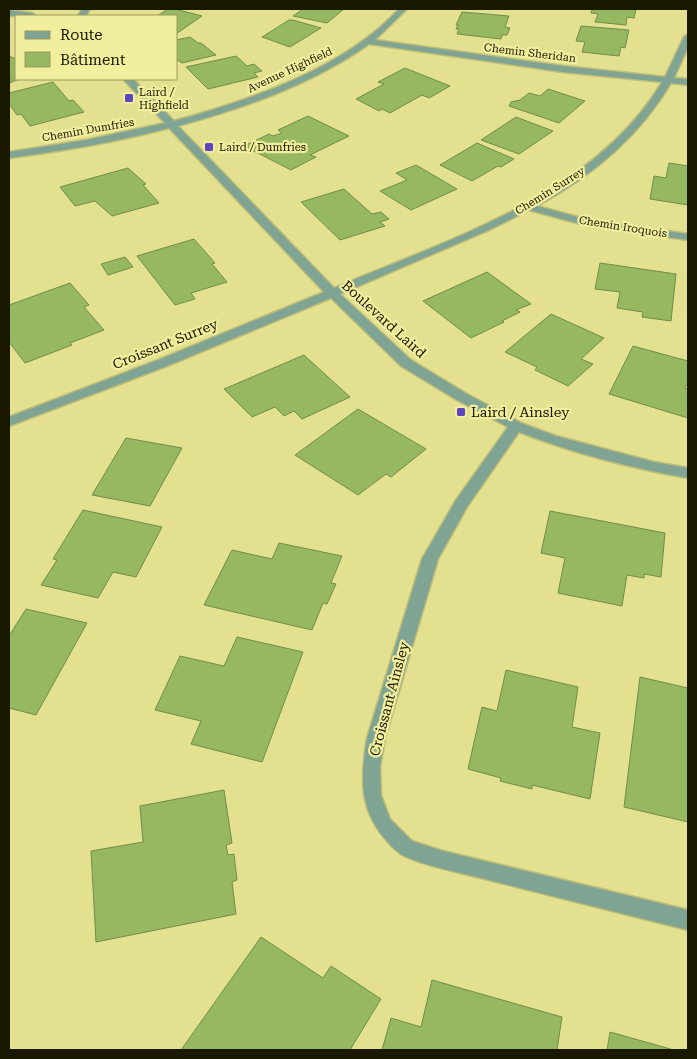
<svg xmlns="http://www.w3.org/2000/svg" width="697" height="1059" viewBox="0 0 697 1059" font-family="'Roboto Serif',serif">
	<rect width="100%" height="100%" fill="#e3e190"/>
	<!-- building -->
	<path fill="#95b860" stroke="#718d46" d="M168,9H175L202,16L176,34V16H157Z
		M303,9H344L327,23L293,16Z
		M592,9H636L634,18L627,17L626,25L595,22L598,14L591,13Z
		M462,12L509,16L505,27L510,28L507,35H502L501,39L457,34L459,29H456L458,25H456Z
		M289,20H293L321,28L290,47L262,37Z
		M581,26L629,30L625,48L621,47L619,56L582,52L585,42L576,41Z
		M190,37L198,43H201L216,55L182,63L176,59V40Z
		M9,56L16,59V79H19L10,83Z
		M236,56L247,66L254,64L262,71L254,73L258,77L208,89L186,67Z
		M405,68L450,86L429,98L422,95L390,113L382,109L379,111L356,99L384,84L378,82Z
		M53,82L69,101L73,100L84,112L30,126L21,114L17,115L9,104V93Z
		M548,89L585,101L559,123L509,106L511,102L520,100L529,93L540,96Z
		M308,116L349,136L310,155L316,157L291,170L244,146L269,134L273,136L282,133L278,130Z
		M516,117L553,131L519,154L481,140Z
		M477,143L514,159L501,167L498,166L472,181L440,165Z
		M669,163L688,166V205L650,199L654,176L666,178Z
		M416,165L457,189L411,210L380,191L407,180L396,173Z
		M128,168L146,184L143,185L159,203L112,216L95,201L75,206L60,187Z
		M344,189L372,214L381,212L389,219L380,222L385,226L340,240L301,202Z
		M194,239L215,263L212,264L227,282L191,293L195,299L175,305L137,256Z
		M125,257L133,267L108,275L101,264Z
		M600,263L676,274L671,321L642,317L643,312L617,308L620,292L595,289Z
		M487,272L531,304L516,310L520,312L502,321L504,322L471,338L423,301Z
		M70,283L89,305L84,307L104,330L70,343L72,345L25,363L9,342V305Z
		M551,314L604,338L581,359L593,364L568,386L535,370L537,367L505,352Z
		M633,346L688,361V382L685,388L688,389V418L609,394Z
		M304,355L350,397L302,419L294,411L284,416L275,407L252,417L224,389Z
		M358,409L426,449L391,477L386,474L358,495L295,455Z
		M126,438L182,448L150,506L92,495Z
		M83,510L162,527L136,577L113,572L98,598L41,585L57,560L53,559Z
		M550,511L665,533L661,577L644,574V578L627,575L622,606L558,593L565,558L541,553Z
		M279,543L342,556L331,583L336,584L327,604L323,603L312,630L204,605L232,550L272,559Z
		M26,609L87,623L36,715L9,708V636Z
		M237,637L303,652L262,762L191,744L201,721L155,710L180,656L224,666Z
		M506,670L578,687L572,727L600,733L590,799L532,785V789L500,781L501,778L468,769L482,707L497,711Z
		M640,677L688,688V822L624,807Z
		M224,790L232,843L226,845L228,855L234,854L237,880L232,882L236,914L96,942L91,851L143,842L140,806Z
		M261,937L323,978L331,966L381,999L350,1050H181Z
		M432,980L562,1017L557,1050H382L391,1018L421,1027Z
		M610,1032L674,1050H607Z"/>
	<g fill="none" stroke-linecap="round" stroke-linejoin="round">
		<!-- minor casing -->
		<g stroke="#bfbd76" stroke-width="3">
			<path id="minor" d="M82,9H90L86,16H78Z
				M399,9H407L375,40L563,66L665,77L684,37L688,34V47L674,78L688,79V85L671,83C639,137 592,176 537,206L589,220L688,234V240L588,226L529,210L489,230L340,294L411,360L467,394L521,423L556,436L654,462L688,468V478C631,468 573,453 519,432L467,507L438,559L385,738L380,767L381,795L390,819L412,841L443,851L688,910V930C618,912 547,895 477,877C461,873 408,862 398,852C360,818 359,786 367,738L422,559L456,500L508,427L457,400L401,366L331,298L167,366L9,426V417L158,360L324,292L169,128C117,142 63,151 9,158V152L86,140L165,123L123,79H133L174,121C250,100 344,69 399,9ZM369,44L563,72L662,82C594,196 449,239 334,288L178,126C244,108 313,84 369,44Z
				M9,10L32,13L36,16H9Z"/>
		</g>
		<!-- minor -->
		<use href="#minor" fill="#7fa494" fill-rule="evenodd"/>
	</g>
	<!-- markers -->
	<g fill="#5d45bd" stroke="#f1ee9d" stroke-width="2">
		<rect x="124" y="93" width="10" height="10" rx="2.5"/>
		<rect x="204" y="142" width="10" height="10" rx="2.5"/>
		<rect x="456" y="407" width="10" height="10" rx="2.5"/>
	</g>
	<g text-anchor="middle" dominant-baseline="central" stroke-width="4.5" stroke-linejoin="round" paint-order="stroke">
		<!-- far-street labels -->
		<g font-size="11" fill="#1a1800" stroke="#f1ee9d">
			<text transform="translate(530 53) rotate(7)">Chemin Sheridan</text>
			<text transform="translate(290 70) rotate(-25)">Avenue Highfield</text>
			<text transform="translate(88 130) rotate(-10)">Chemin Dumfries</text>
			<text transform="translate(550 191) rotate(-32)">Chemin Surrey</text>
			<text transform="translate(623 227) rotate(9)">Chemin Iroquois</text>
		</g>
		<!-- far-poi labels -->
		<g font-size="11" fill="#1a1800" stroke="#f1ee9d" text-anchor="start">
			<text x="139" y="92">Laird /<tspan x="139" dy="13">Highfield</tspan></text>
			<text x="219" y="147">Laird / Dumfries</text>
		</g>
		<!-- street labels -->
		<g font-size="14" fill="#1a1800" stroke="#f1ee9d">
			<text transform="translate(384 319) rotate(42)">Boulevard Laird</text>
			<text transform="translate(165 344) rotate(-22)">Croissant Surrey</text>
			<text transform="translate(389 699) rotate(-75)">Croissant Ainsley</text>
		</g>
		<!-- poi labels -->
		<g font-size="14" fill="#1a1800" stroke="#f1ee9d" text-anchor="start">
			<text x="471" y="412">Laird / Ainsley</text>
		</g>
	</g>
	<!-- border -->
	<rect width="697" height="1059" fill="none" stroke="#1a1800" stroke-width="20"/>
	<!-- legend -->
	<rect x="15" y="15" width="162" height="65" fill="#f1ee9d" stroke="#9b985e"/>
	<rect x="25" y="31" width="25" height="8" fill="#7fa494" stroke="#9b985e"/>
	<text x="60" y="40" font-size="15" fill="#1a1800">Route</text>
	<rect x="25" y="52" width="25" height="15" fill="#95b860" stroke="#9b985e"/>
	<text x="60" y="65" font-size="15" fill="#1a1800">Bâtiment</text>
</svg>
